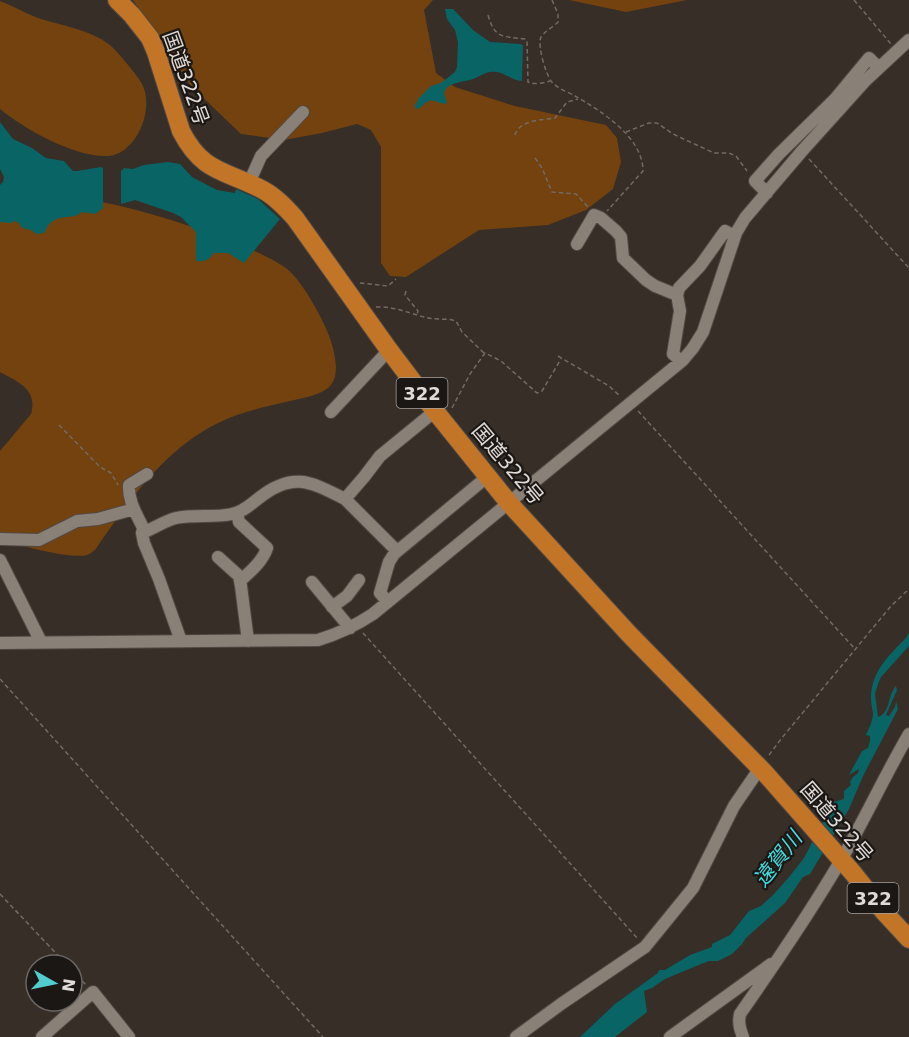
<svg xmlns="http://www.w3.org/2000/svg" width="909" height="1037" viewBox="0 0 909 1037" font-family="'DejaVu Sans','Noto Sans JP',sans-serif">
	<rect width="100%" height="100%" fill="#362e27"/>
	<!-- green -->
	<path fill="#73420e" d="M133,0H433L424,10L436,73L455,87L515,106L606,125L617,138L621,162L613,189L586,210L548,225L479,230L406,277L390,276L381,263V147L371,130L357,124L322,133L284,140L241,134L191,86Z
		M569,0H687L626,12Z
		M0,1C13,6 25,13 38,18C62,26 89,29 110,45C116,50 139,77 142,84C155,108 137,154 108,156C76,158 24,129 0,109Z
		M0,191C28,194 58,195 86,199C132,207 177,221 221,237C243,246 267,255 286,268C302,280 325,322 331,341C335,355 341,377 328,388C321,394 308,397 299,399C278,404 257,408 237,415C172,438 132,496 95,550C93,551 89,555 87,555C73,559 27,548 12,542C8,540 4,537 0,535V451L31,414C38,389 18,382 0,372Z"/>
	<!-- water -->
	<path fill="#096465" d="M445,9H453L473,30L490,42L520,44L523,45L522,81C511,81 503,70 491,72C485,72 479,77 473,79C465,82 446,82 444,93C444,95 446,100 447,102L446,104C431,102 432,95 419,109L415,108V105L419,98L431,86L441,83L455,72L457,67L458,42L455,30L447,19Z
		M0,122L13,139L32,148L46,158L64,161L73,171H77L101,167L103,168V208L95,214L82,212C72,220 64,214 53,221C49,223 46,229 44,233L36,234L31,230L22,228L19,223L14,221L11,223L0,222V185L3,182L4,177L0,169Z
		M168,162L180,164L192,177L217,190L235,193L236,189L258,199L280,219L244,263L228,253H214C209,260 205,262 196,261V232L181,217L173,213L135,200L121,204V171L124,168L133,169L144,165Z
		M909,632V646L881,677L878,684L875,694L878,717C891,712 887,696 896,686L897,690L886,715L889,716L895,707L896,701L898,709L863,776L849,809L810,874L803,877L785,903L746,938L742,944L732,954L718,961H709L701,964L665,979L652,988L644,991L647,1012L615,1037H580L615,1004L658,973L659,970H665L690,955L712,947V944L730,935L749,911L761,906L773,895L789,877L804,858L830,808L834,802L844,799V791L851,785L850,782L853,777L858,773L859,769L849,775L862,751L868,748L870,741V736L866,735C869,728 873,721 873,713C872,708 871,703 871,698C871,672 889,655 906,638Z"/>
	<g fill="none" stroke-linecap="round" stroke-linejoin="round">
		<!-- minor casing -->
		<g stroke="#514944" stroke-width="14">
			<path id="minor" d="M249,183L261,156L303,112
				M767,193L755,181L779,154L835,99L869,58L879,68
				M577,244L594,215L601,218L616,231L621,237L623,258L646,280L655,286L677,295
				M681,361L673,354L680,311L677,295L679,288L700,266L725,231L735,236
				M331,412L389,350
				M345,499L397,551
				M237,513L239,522L267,548C263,561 250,572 240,581
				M145,532C138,516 128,503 129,485L147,474
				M0,539L39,540L77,521L98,519L134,509
				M218,557L239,576L241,586L248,641
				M0,560L41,642
				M312,582L350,628
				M388,602L380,593L389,562L394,554L487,477
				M332,607L347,596L359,580
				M181,641L159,579L144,543L142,533C153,529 164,521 176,518C194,514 214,518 232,514C243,512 251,504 259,498C293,471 311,482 345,499L364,477L380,456L435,411
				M0,643L318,640C338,634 355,626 373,614L683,360L693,348L703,332L736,233L745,218L802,151L866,80L909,40
				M42,1037L93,992L129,1037
				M516,1037L561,1004L645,947L693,888L734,806L760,768
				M670,1037L771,964
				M743,1037C740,1029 738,1023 740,1014C775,964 810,913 841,860C865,819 885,775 909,734"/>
		</g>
		<!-- highway casing -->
		<g stroke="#514944" stroke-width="20">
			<path id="highway" d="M117,0L132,15L150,38L156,52L181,131C203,174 226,170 263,190C276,197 286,208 295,218L389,350L435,411L509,503L629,634L764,772L853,873L884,912L909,939"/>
		</g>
		<!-- path -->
		<path stroke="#726b65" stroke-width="1.5" stroke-dasharray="4.5 3" stroke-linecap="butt" d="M552,0L558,14V22C553,27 544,32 541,37C537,46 546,74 551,81C556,88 568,92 575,96C601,111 643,137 643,171L607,211
			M854,0L891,44
			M488,15C495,39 502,36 525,39L527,41L528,82C534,85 543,83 550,81
			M626,132L649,123H657L673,134L714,153H729L736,156L747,171
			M515,135C519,120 542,120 555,118L567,102L578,99
			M535,158L542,168L552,192L576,194L588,207
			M809,159L909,268
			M360,283L388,286L396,279
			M406,291L405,295L418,311L417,314
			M376,307C394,306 411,314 428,318C437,320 447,318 456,321L462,332L484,353
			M558,356L609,386L620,396
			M452,408L470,374L485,353L501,361L537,393L542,391L561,359
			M638,411L856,650
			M59,425L100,467L111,473L118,485
			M363,633L638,939
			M0,679L323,1037
			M769,755L781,739L891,606L909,589
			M0,894L67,965
			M72,970L86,985"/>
		<!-- minor -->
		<use href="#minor" stroke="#898078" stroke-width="12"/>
		<!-- highway -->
		<use href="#highway" stroke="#c27527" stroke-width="18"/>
	</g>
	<g text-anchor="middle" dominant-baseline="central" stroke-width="4.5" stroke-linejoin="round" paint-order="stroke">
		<!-- shield labels -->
		<g fill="#1b1714" stroke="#a6a09c" stroke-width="1.5">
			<rect x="396.5" y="378" width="51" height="30" rx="4.5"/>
			<rect x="847.5" y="883" width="51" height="30" rx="4.5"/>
		</g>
		<g font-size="18" font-weight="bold" fill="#e1dbd7">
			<text x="422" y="393">322</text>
			<text x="873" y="898">322</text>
		</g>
		<!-- street labels -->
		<g font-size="20" fill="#e1dbd7" stroke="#1b1714">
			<text transform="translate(186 78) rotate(70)">国道322号</text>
			<text transform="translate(508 464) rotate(50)">国道322号</text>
			<text transform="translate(837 822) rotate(49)">国道322号</text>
		</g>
		<!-- water labels -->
		<g font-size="21" font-style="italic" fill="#42dcde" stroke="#1b1714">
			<text transform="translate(778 859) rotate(-52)">遠賀川</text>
		</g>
	</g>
	<!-- north arrow -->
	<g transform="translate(54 983) rotate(99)"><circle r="28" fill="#1b1714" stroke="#6a6562" stroke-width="1.5"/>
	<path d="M0-4.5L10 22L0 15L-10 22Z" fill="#52cdcf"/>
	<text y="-9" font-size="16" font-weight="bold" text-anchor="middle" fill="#e1dbd7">N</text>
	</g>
</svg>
